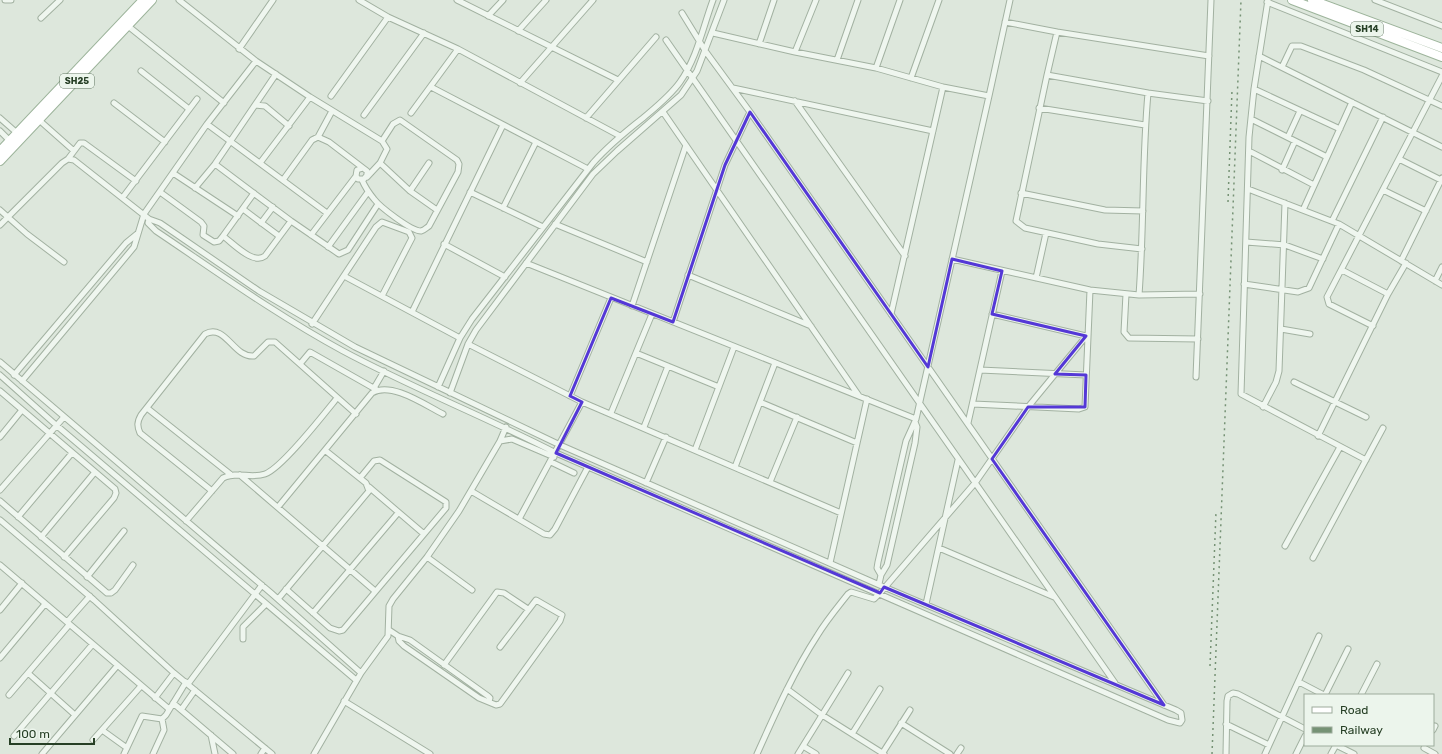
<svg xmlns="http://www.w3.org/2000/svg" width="1442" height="754" viewBox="0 0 1442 754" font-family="Rubik,sans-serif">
	<rect width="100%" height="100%" fill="#dde7dc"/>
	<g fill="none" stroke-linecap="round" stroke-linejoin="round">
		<!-- minor casing -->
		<g stroke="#a2b1a1" stroke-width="7">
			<path id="minor" d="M5,0H11
				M179,0L256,61L310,97L382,141L387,149L380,163L367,177
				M359,0L388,17L458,49L620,136
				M457,0L618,80
				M1268,0L1254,89L1249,137L1241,394L1366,460
				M1375,0L1442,26
				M1267,2L1442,72
				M488,16L503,0
				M41,18L60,0
				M1005,22L1057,32
				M128,26L224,103
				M518,31L546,0
				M713,33L795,52L816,0
				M666,40L1115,683
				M759,44L774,0
				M239,49L273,0
				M795,52L876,68L943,87L989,96L1010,0
				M1259,56L1442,147
				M837,60L858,0
				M1282,67L1292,46H1301L1364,70L1442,106
				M876,68L900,0
				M141,71L189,109
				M1047,75L1016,221L1025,228L1098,244L1142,249
				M911,78L939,0
				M520,83L593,0
				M431,87L588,169
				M733,88L933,131
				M1254,89L1340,129
				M1148,93L1208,101
				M331,96L388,17
				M795,101L905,256
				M114,103L165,142
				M255,105L276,74
				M1039,108L1145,125
				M663,112L859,396
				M750,112L1164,705
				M411,113L458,49
				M364,115L424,33
				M0,118L17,133
				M586,118L656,37
				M1251,119L1327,157
				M39,120L74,151
				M207,124L327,213
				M0,131L10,141
				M318,137L332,111
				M1288,137L1300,111
				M1249,151L1314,185
				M68,159L80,143H84L136,181
				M1399,159L1441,180
				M260,163L310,97
				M380,163L410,191L437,210
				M215,164L291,221L339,254L348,250L378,204
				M1282,170L1295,141
				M173,173L238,216
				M283,180L312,140L318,137L329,142L363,168
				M362,180C365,187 369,193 374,199C380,207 411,231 421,231C425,230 426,228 429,226L458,172L459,164L457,160L400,120L393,124L382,141
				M195,188L215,164L255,105L265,106L289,126
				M1248,189L1339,224L1442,285
				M1383,190L1426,211
				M410,191L429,163
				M160,192L201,222L204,226L203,235L214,242L219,241L223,236L254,193
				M470,192L543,227
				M1021,193L1105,210L1143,211
				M123,197L197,99
				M503,208L536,142
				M243,209L279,236
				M0,210L27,234L64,262
				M1303,210L1352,102
				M1332,221L1383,117
				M261,223L273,207
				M555,224L647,262
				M0,225L62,163L68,159L74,160L149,219L160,223L259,291L355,347L560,445L884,587L1176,710L1181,713L1182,720L1180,723L1168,720L556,453C486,417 412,388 343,351C278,316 217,272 156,231L148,223L149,219
				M311,235L356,176L357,170L363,168L367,171V175L364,179H358L356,176
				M223,236C234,244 253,265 265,256L291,221
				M1246,242L1285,245L1323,259
				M444,244L505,277
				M328,247L368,192
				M952,259L1090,290L1139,295L1200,294
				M1401,261L1442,178
				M526,263L916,419
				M1342,270L1388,294
				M688,275L811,326
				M344,276L460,338
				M1036,278L1046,233
				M1435,281L1442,267
				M1244,284L1298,292L1309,288L1339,224
				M1126,294L1124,332L1129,338L1198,339
				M1139,295C1144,228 1142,160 1148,93L1047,75L1057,32L1209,56
				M632,306L686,145
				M412,312L503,125
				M891,314L943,87
				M992,314L1086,336
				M673,322L725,165L750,112L706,52L682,13
				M312,324L376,227L382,222L409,232L412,238L382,296
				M1373,326L1329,304L1327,297L1442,76
				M1281,329L1310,334
				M468,344L582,402L841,513
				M636,353L719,387
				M0,362L271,593L361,673
				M300,364L310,352L377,390
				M980,370L1086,375
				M0,375L56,425L356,680
				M14,375L126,243L137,234
				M1196,377L1211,0
				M22,381L134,247L144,214L207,124L256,61
				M1294,382L1366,417
				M438,387L460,338L472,319L593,163C608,146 625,132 643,118C656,107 670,96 680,82C697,58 703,27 713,0
				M374,388L384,371
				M0,391L115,489L116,493L114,498L64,557
				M450,393L468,344L476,330L593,174L617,151L681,95L697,71L724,0
				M570,396L611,298
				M760,402L857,443
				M973,404L1079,409L1085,407L1090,290
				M1263,407L1276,382L1279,371L1285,203
				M147,408L230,474
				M611,413L652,314
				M968,423L1002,271
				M644,427L668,366
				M1318,436L1388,294L1406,263
				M0,437L22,410
				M500,441L506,427
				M695,450L734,347
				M551,462L574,473
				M735,467L775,363
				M240,475L375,591
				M770,482L797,417
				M646,483L666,437
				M369,487L424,534
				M0,490L64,417
				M212,491L140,433C137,426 137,422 141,415L205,334C226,323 233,358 254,356L268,342H275L356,414
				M471,491L544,534L550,535L555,529L588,467
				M0,501L107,593H111L115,590L133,565
				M278,507L372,393C391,381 425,405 443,414
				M18,517L72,453
				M519,519L582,402
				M0,520L94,600L174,673L272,754
				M186,521L223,478C237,471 251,479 265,474C282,468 324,414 337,398
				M41,537L95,472
				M1285,546L1340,447
				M939,548L1054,597
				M427,557L472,590
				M1313,558L1383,428
				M830,563L867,399
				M0,565L169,709
				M881,575L877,568L878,562L906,441L916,419L989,96
				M87,577L124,531
				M879,584L881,575L887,565L915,443L917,427L915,422
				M286,589L330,628L339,631L343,630L446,508V502L380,460L374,461L360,478
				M278,599L369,491L366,483L326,451
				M926,604L958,460
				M0,610L22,583
				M313,613L398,513
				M67,622L90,596
				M389,630L398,636L410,640L488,696L490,698L489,702
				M398,636L399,641L404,646L479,698L496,705L500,704L560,621L562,615L536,600L500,647
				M243,639V627L266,604
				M0,658L45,604
				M444,665L497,592L504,593L528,609
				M28,673L75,715
				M1299,682L1324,695
				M188,684L262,585
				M787,689L822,715L884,754
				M9,695L69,625
				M1325,695L1348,649
				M1361,695L1377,664
				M155,698L174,673
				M344,701L430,754
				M173,703L233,754
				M181,710L195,690
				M901,723L950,754
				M1226,724L1269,745
				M102,730L127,748
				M1433,730L1435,726
				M852,734L880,689
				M211,735L215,754
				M14,736L92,645
				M93,740L141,686
				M1336,745L1354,754
				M803,746L816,754
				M1424,748L1435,754
				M42,754L117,666
				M124,754L142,716L162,719L166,715L186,682
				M153,754L164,730L162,719
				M261,754L265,748
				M314,754L361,673L388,636L389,606L393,599L427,557L459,511L500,441L512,439L554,457
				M757,754C775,714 793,673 817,636C826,621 837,608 848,594L851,592L874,599L880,593L975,483L1028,407L1088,334
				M798,754L848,673
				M882,754L910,710
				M957,754L961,748
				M1226,754L1227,701L1228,696L1233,693L1238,694L1305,729
				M1265,754L1319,636
				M1296,754L1305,736
				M1331,754L1336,745"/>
		</g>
		<!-- primary casing -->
		<g stroke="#9db49b" stroke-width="10">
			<path id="primary" d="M1292,0L1442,57
				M1312,0L1442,48
				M0,151L143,0
				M0,161L152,0"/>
		</g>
		<!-- minor -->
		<use href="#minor" stroke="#eff6ef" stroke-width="5"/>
		<!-- primary -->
		<use href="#primary" stroke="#fff" stroke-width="8"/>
		<!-- rail -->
		<path stroke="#769275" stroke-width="1.5" stroke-dasharray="2 4" stroke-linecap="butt" d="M1228,202L1232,90
			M1210,666L1216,512
			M1212,754L1241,0"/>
	</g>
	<!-- marked area -->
	<path fill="none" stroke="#5438d6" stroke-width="3" stroke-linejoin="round" d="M750,112L928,367L952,259L1002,271L992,314L1086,336L1055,374L1086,375L1085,407H1028L992,459L1164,705L884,587L880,593L556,453L582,402L570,396L611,298L673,322L725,165Z"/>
	<g text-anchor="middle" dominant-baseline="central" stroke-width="4" stroke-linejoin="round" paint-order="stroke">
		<!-- shield labels -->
		<g fill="#ecf5ec" stroke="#617661" stroke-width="1">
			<rect x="1351" y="22" width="32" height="14" rx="3"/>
			<rect x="60" y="74" width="34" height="14" rx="3"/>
		</g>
		<g font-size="9" font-weight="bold" fill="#263f25">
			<text x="1367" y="29">SH14</text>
			<text x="77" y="81">SH25</text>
		</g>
	</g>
	<!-- legend -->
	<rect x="1304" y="694" width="130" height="52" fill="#ecf5ec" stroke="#9dac9c"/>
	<rect x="1312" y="707" width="20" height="6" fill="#ffffff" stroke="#9dac9c"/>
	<text x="1340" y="714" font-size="12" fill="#263f25">Road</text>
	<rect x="1312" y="727" width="20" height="6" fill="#769275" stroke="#9dac9c"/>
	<text x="1340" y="734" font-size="12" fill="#263f25">Railway</text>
	<!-- scale -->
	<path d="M10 738v6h84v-6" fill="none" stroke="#263f25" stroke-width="2"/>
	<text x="16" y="738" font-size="12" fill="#263f25" stroke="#ecf5ec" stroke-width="3" paint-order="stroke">100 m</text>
</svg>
